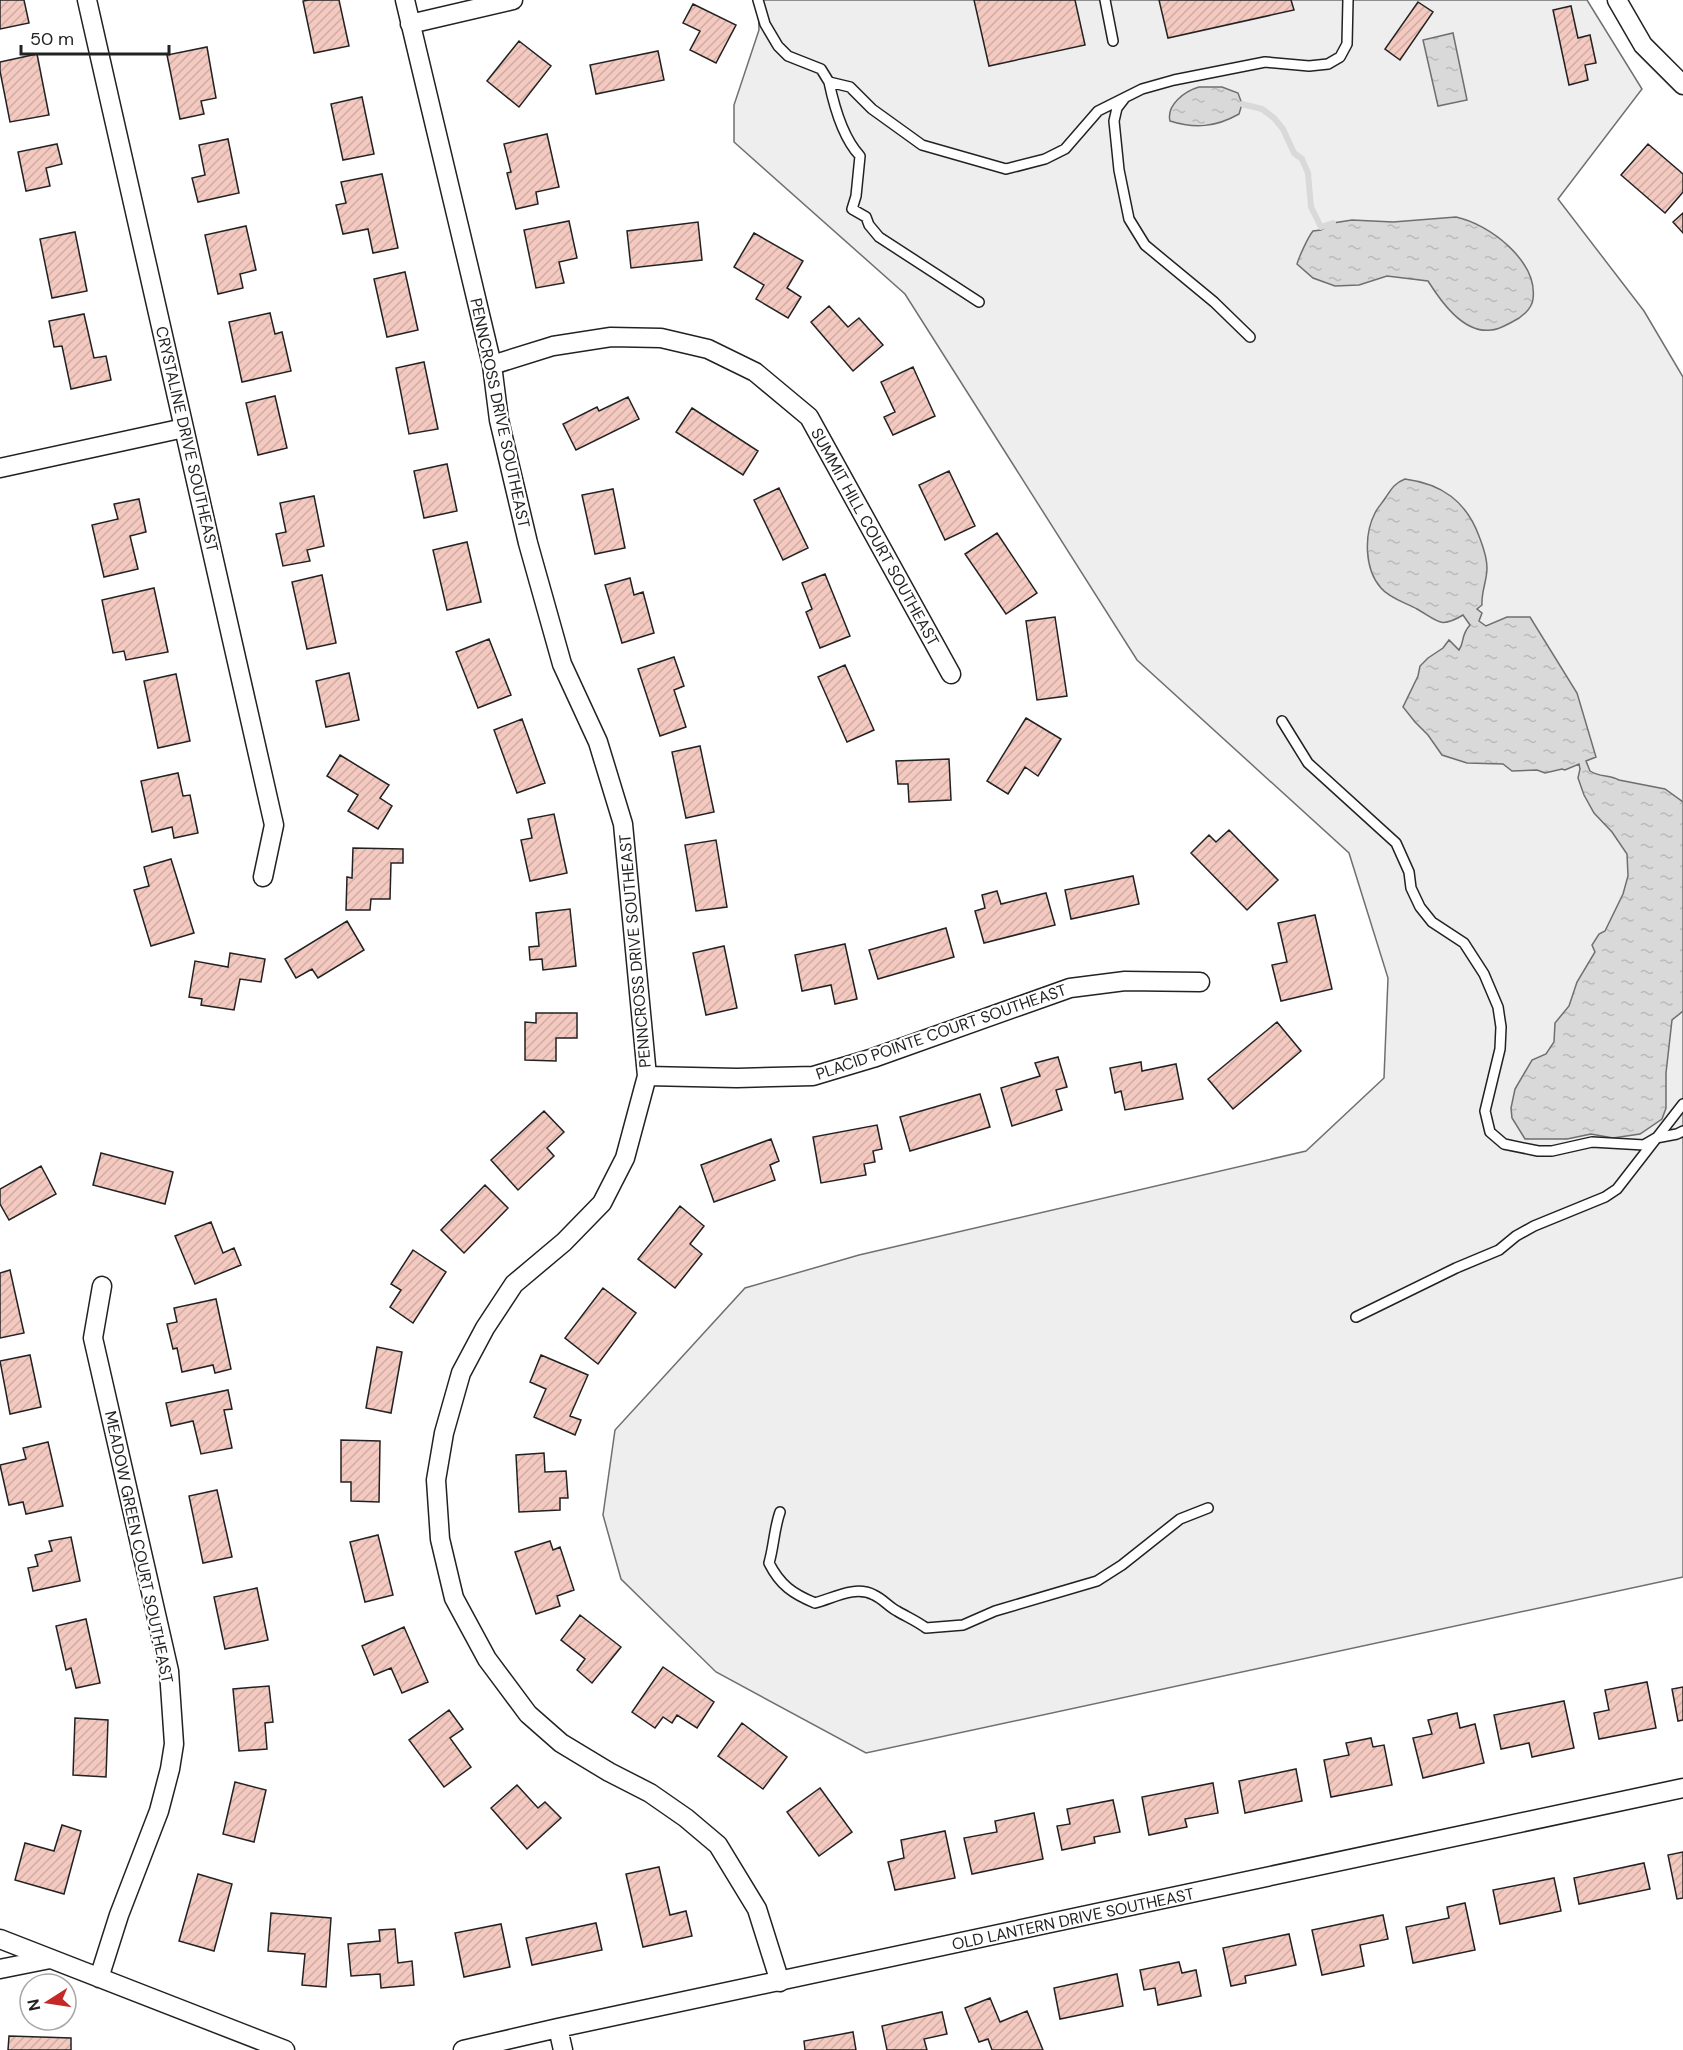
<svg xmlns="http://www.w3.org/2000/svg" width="1683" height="2050" viewBox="0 0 1683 2050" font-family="'DM Sans',sans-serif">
	<defs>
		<pattern id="water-ripples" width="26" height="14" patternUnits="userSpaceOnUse" patternTransform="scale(1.5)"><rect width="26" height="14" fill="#d9d9d9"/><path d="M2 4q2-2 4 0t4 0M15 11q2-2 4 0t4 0" fill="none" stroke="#bababa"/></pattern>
		<pattern id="building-hatch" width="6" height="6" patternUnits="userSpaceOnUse" patternTransform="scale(1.5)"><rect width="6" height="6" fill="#f3c9c0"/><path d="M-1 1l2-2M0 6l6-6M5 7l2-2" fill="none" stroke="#d0aca5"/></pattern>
	</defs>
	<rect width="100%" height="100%" fill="#fff"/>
	<!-- grass -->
	<path fill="#eee" stroke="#6f6f6f" stroke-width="1.5" d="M758,0H1587L1642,89L1558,199L1644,311L1683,377V1577L866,1753L716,1672L621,1579L603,1515L615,1430L745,1288L859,1255L1306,1151L1384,1078L1388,978L1349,853L1137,660L905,294L734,142V105L759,30Z"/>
	<!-- water -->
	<path fill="url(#water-ripples)" stroke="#6f6f6f" stroke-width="1.5" d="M1453,33L1467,100L1438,106L1423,40Z
		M1199,87H1222L1238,93L1242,104L1239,114C1216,127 1195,129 1170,121C1166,105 1185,91 1199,87Z
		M1456,217C1489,224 1538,261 1533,299C1532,309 1521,318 1512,322C1506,325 1498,330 1491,330C1463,334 1440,300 1428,281L1387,276L1359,285L1335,286L1313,278L1297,264C1299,257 1308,237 1313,231L1321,230L1333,223L1352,220L1393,222Z
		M1405,479C1442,484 1466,501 1479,536C1483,547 1487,556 1487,568C1487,581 1481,592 1482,605L1477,609L1482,613L1479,621L1486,626L1507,617H1530L1577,693L1596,757L1586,761L1590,771C1599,777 1610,775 1619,780L1665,789L1683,802V1011L1672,1020L1666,1073V1108L1662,1119L1640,1134L1613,1138L1591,1134L1567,1139H1525L1512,1118L1511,1108L1515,1089L1532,1060L1546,1054L1554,1042L1555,1023L1569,1006L1577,982L1595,952L1592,945L1599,934L1605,931L1623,894L1628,876L1627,854L1612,832L1594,813L1584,795L1578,778L1580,769L1579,764L1565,770L1562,769L1545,773L1537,770L1512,771L1503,764L1467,763L1442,755L1428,735L1415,722L1403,707L1418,676L1420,666L1428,658L1443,648L1449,640L1459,650C1465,642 1460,636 1470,625L1463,615C1440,629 1438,621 1417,609C1406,603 1389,598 1381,588C1364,569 1364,534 1375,513C1378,507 1383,502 1386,497C1392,488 1395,483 1405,479Z"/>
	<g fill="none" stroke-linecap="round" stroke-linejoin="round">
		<!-- stream -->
		<path stroke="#d9d9d9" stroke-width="6" d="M1242,104L1262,109L1274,118L1283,129L1294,153L1302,159L1308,173L1311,207L1321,227L1333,223"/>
	</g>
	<!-- building -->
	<path fill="url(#building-hatch)" stroke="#222" stroke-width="1.5" d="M0,0H24L29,23L0,29Z
		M309,0H339L349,46L314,53L303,1Z
		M974,0H1075L1085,45L989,66Z
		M1159,0H1291L1294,10L1168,38Z
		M1418,2L1433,12L1400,60L1385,49Z
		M693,4L736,25L716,63L690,50L700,31L683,23Z
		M1571,6L1578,38L1590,35L1596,63L1585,65L1588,80L1569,85L1553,10Z
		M519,41L551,66L519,107L487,81Z
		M207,47L216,98L201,101L204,114L180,119L167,55Z
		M658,51L664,80L596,94L590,65Z
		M37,54L49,115L10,122L0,71V62Z
		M362,97L374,154L343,160L331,104Z
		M547,134L559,187L536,192L538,204L516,209L507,173L511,172L504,144Z
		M228,139L239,193L198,202L192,178L205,175L199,145Z
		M57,144L62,164L46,168L50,186L26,191L18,152Z
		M1648,144L1683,174V192L1665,213L1621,175Z
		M382,174L398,248L373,253L368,229L343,234L336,205L346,203L341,182Z
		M1683,213V233L1673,222Z
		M569,221L577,258L559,262L564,283L536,288L524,230Z
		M698,222L702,260L631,268L627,231Z
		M246,226L256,270L240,274L243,288L218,294L205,235Z
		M75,232L87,291L52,298L40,239Z
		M754,233L803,261L787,288L801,297L788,318L756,299L764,285L734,267Z
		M405,272L418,330L387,337L374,279Z
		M829,306L848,327L859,318L883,345L853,371L811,322Z
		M270,313L275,334L282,332L291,371L242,382L229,322Z
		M84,314L94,358L106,356L111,380L71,389L62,346L54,347L49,321Z
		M424,362L438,429L409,434L396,368Z
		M913,367L935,416L893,435L884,417L895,412L881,382Z
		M275,396L287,448L258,455L246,403Z
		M628,397L639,419L576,450L563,424L597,407L599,411Z
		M692,408L758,451L743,475L676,432Z
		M447,464L457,511L424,518L414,471Z
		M949,471L975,526L945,540L919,485Z
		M779,488L808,548L783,560L754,500Z
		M613,489L625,548L595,554L582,495Z
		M314,496L324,546L307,550L310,561L283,566L276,534L286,532L280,503Z
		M139,499L146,532L130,536L138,569L104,577L92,525L118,519L114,504Z
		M997,533L1037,593L1006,614L965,554Z
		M467,542L481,602L447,610L433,550Z
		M825,574L850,636L820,648L806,612L812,609L802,583Z
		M322,575L336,643L307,649L292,582Z
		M630,578L634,595L643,592L654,633L622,643L605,585Z
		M154,588L168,652L126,660L124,651L113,653L102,600Z
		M1055,617L1067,696L1037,700L1026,621Z
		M489,639L511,695L478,708L456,652Z
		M674,657L684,686L674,690L686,727L660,736L638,669Z
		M845,665L874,730L847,742L818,677Z
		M349,673L359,720L326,727L316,681Z
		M176,674L190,741L158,748L144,681Z
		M1026,718L1061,739L1038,776L1025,767L1008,794L987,781Z
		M522,719L545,783L517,793L494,730Z
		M700,746L714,812L686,818L672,752Z
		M340,755L389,785L380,798L392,806L378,829L348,811L358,795L327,776Z
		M949,759L951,800L909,802L908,784H898L896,761Z
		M178,773L183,796L190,795L198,833L174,838L172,827L152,832L141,781Z
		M554,814L567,873L530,881L521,840L532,838L528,819Z
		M1229,830L1278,880L1247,910L1191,853L1209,835L1216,842Z
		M716,840L727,907L696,911L685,845Z
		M353,848L403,849V863H391L390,899H371L370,910H346L347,877L352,878Z
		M171,859L194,933L151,946L134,890L149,886L144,867Z
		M1133,876L1139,904L1071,919L1065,890Z
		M997,891L1001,904L1046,893L1055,925L984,943L975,911L985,908L982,895Z
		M570,909L576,966L543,970L542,959L530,960L529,947L539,946L536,913Z
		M1315,915L1332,989L1281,1001L1272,965L1287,962L1278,923Z
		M347,921L364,950L318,978L312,969L296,978L285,959Z
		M946,928L954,957L878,979L869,950Z
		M845,944L857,999L835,1004L831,985L802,991L795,955Z
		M724,946L737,1008L706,1015L693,953Z
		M230,953L265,959L261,982L240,979L234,1010L201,1005L202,999L189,997L195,961L228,967Z
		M536,1013H577V1038H556V1061L525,1060V1022L536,1023Z
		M1277,1022L1301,1051L1233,1109L1208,1079Z
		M1058,1057L1067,1087L1056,1090L1062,1110L1012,1126L1001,1088L1040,1076L1035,1063Z
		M1141,1062L1142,1071L1176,1064L1183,1099L1125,1110L1121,1091L1115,1093L1110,1068Z
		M980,1094L990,1127L910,1151L900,1117Z
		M544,1111L564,1132L547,1148L554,1156L518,1190L491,1160Z
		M877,1125L882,1149L873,1151L875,1162L864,1164L866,1175L821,1183L813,1137Z
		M771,1139L779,1161L770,1165L775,1180L714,1202L701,1165Z
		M101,1153L173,1172L165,1204L93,1185Z
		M41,1166L56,1194L9,1220L0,1204V1189Z
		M485,1185L508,1208L464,1253L441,1230Z
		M680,1206L704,1226L690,1244L702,1254L675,1288L638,1259Z
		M211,1222L223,1253L234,1248L241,1265L195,1284L175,1236Z
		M413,1250L446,1272L413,1323L390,1307L401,1290L391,1284Z
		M10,1270L24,1333L0,1338V1273Z
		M603,1288L636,1313L598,1364L565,1338Z
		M216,1299L231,1369L215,1373L213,1365L182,1372L177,1348L173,1349L167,1324L177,1322L174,1308Z
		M377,1347L402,1352L391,1413L366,1408Z
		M30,1355L41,1407L10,1414L0,1361Z
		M541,1355L588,1375L570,1416L581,1420L575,1435L534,1417L546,1389L530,1382Z
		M228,1390L232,1409L224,1410L232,1448L201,1454L193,1421L171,1426L166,1403Z
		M341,1440L380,1441L379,1502L351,1501V1482H341Z
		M48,1442L63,1506L26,1514L23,1502L9,1505L0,1465L26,1459L23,1448Z
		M544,1453L545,1472L566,1471L568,1498H560V1510L519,1512L516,1455Z
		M217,1490L232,1557L203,1563L189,1496Z
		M378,1535L393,1595L365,1602L350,1542Z
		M71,1537L80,1581L33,1591L28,1568L38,1566L35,1555L52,1551L49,1541Z
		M550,1541L553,1550L560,1547L574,1590L557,1596L560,1606L536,1614L515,1552Z
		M257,1588L268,1640L225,1649L214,1597Z
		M580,1615L621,1647L592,1683L577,1670L585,1659L561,1640Z
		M86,1619L100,1683L76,1688L71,1668L66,1670L56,1626Z
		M404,1627L428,1682L402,1693L391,1668L374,1675L362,1646Z
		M663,1667L714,1702L697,1728L677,1715L672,1723L663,1717L655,1728L632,1712Z
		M1647,1682L1656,1728L1599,1739L1594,1713L1609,1710L1605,1690Z
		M269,1686L273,1722L265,1723L267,1749L239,1751L233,1689Z
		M1683,1687V1720L1678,1721L1672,1689Z
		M1564,1701L1574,1748L1532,1757L1529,1743L1501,1749L1494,1715Z
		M449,1710L463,1729L450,1738L471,1767L444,1787L409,1740Z
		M1457,1713L1460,1728L1475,1724L1484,1763L1423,1778L1413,1738L1432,1734L1428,1720Z
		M75,1718L108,1720L106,1777L73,1775Z
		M742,1723L787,1757L763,1789L718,1756Z
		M1371,1738L1373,1747L1384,1745L1392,1785L1331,1797L1324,1760L1349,1755L1346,1743Z
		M1296,1769L1302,1801L1245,1813L1239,1781Z
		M235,1782L266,1790L254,1842L223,1834Z
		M1213,1783L1218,1813L1185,1819L1187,1827L1149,1835L1142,1797Z
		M517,1785L538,1808L545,1802L561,1818L527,1849L491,1808Z
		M820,1788L852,1832L819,1856L787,1812Z
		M1113,1800L1120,1832L1094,1837L1095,1843L1062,1850L1057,1826L1070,1824L1067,1809Z
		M1034,1813L1043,1859L972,1874L964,1838L997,1832L995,1821Z
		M62,1825L81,1831L64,1894L15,1880L25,1843L54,1851Z
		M945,1831L955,1878L895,1890L888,1862L904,1858L901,1840Z
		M1683,1852V1898L1677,1899L1668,1855Z
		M1644,1863L1650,1889L1579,1904L1574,1878Z
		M659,1867L670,1915L686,1911L692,1936L643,1947L626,1874Z
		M198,1874L232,1884L214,1951L179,1941Z
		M1554,1878L1561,1911L1500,1924L1493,1890Z
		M1465,1903L1475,1950L1413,1963L1406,1927L1449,1918L1447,1907Z
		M271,1913L331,1918L326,1987L302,1985L305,1954L268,1951Z
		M1383,1915L1388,1939L1360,1945L1364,1966L1322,1975L1312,1930Z
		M596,1923L602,1950L532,1965L526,1938Z
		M501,1924L510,1967L464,1977L455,1933Z
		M395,1929L398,1963L412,1961L414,1985L381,1988L380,1974L351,1976L348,1944L380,1941L379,1930Z
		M1289,1934L1296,1965L1245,1976L1246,1983L1231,1986L1223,1948Z
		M1179,1962L1182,1973L1196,1970L1201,1996L1158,2005L1155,1988L1144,1990L1140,1970Z
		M1117,1974L1123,2006L1060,2019L1054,1988Z
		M990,1998L1000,2022L1027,2011L1043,2050H992L988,2039L979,2042L965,2008Z
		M942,2012L947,2034L924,2039L927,2050H887L882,2026Z
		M853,2032L856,2050H805L804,2041Z
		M9,2036L71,2038V2050H8Z"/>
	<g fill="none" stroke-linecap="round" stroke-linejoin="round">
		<!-- lane casing -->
		<g stroke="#222" stroke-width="12">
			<path id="lane" d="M758,0L765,24L778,46L788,56L821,69L829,82L850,87L872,109L922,145L1006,169L1045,159L1065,149L1098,111L1142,89L1174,80L1265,62L1309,66L1328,64L1340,57L1347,44L1348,0
				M1105,0L1113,41
				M829,82C834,106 843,138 860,156L856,196L852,209L866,217L869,225L879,237L979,302
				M1124,99L1117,108L1114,121L1119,170L1129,219L1145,245L1214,302L1250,337
				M1282,721L1308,763L1396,843L1409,872L1411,888L1420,907L1432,922L1464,943L1484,974L1498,1007L1501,1027L1500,1049L1485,1111L1490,1132L1504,1144L1538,1151H1552L1592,1142L1644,1145L1656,1138L1677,1134L1683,1131
				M1356,1317L1456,1268L1499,1250L1516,1236L1534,1226L1605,1197L1617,1189L1683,1104
				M780,1512C774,1529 774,1546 769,1563C780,1585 793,1594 815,1603C834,1598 855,1585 874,1595C883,1599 889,1607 897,1611C907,1617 917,1621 926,1628L963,1625L995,1611L1097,1581L1122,1565L1180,1519L1208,1508"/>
		</g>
		<!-- street casing -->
		<g stroke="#222" stroke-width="21">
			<path id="street" d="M87,0L274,825L263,877
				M405,0L492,365L499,420L528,543L562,664L598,742L623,824L647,1076L625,1158L602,1203L564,1242L514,1284L485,1328L461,1373L444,1433L436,1480L440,1539L454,1598L487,1659L528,1714L561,1743L609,1772L650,1793L686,1818L718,1845L757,1909L780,1982
				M1617,0L1643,45L1683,85
				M410,24L513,0
				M492,365L553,346L611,337L661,338L708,349L755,372L809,417L951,674
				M0,468L184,428
				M647,1076L737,1078L813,1076L873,1058L1070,988L1125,981L1200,982
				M0,1939L285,2050
				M0,1969L50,1959
				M99,1978L119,1915L159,1811L170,1769L174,1744L169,1671L93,1338L102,1286
				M558,2028L563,2050
				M463,2050L558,2028L1683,1788"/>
		</g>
		<!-- lane -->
		<use href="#lane" stroke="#fff" stroke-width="9"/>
		<!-- street -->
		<use href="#street" stroke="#fff" stroke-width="18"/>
	</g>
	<g text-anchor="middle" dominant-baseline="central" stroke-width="4.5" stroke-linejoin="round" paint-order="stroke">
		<!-- street labels -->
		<g font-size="16" fill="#222" stroke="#fff">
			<text transform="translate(500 413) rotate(78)">PENNCROSS DRIVE SOUTHEAST</text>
			<text transform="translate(187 439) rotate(77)">CRYSTALINE DRIVE SOUTHEAST</text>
			<text transform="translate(875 537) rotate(61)">SUMMIT HILL COURT SOUTHEAST</text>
			<text transform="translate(635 951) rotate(-95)">PENNCROSS DRIVE SOUTHEAST</text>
			<text transform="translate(941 1032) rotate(-19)">PLACID POINTE COURT SOUTHEAST</text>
			<text transform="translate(139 1547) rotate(78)">MEADOW GREEN COURT SOUTHEAST</text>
			<text transform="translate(1073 1919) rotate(-12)">OLD LANTERN DRIVE SOUTHEAST</text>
		</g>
	</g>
	<!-- north arrow -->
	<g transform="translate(48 2002) rotate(258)"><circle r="28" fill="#ffffff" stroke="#a7a7a7" stroke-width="1.5"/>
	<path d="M0-4.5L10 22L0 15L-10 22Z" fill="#c62828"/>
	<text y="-9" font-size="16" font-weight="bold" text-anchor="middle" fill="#222222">N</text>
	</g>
	<!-- scale -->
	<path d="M21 45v9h148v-9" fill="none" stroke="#222222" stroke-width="3"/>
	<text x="30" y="45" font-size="18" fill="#222222" stroke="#ffffff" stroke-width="4.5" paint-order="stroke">50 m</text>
</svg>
